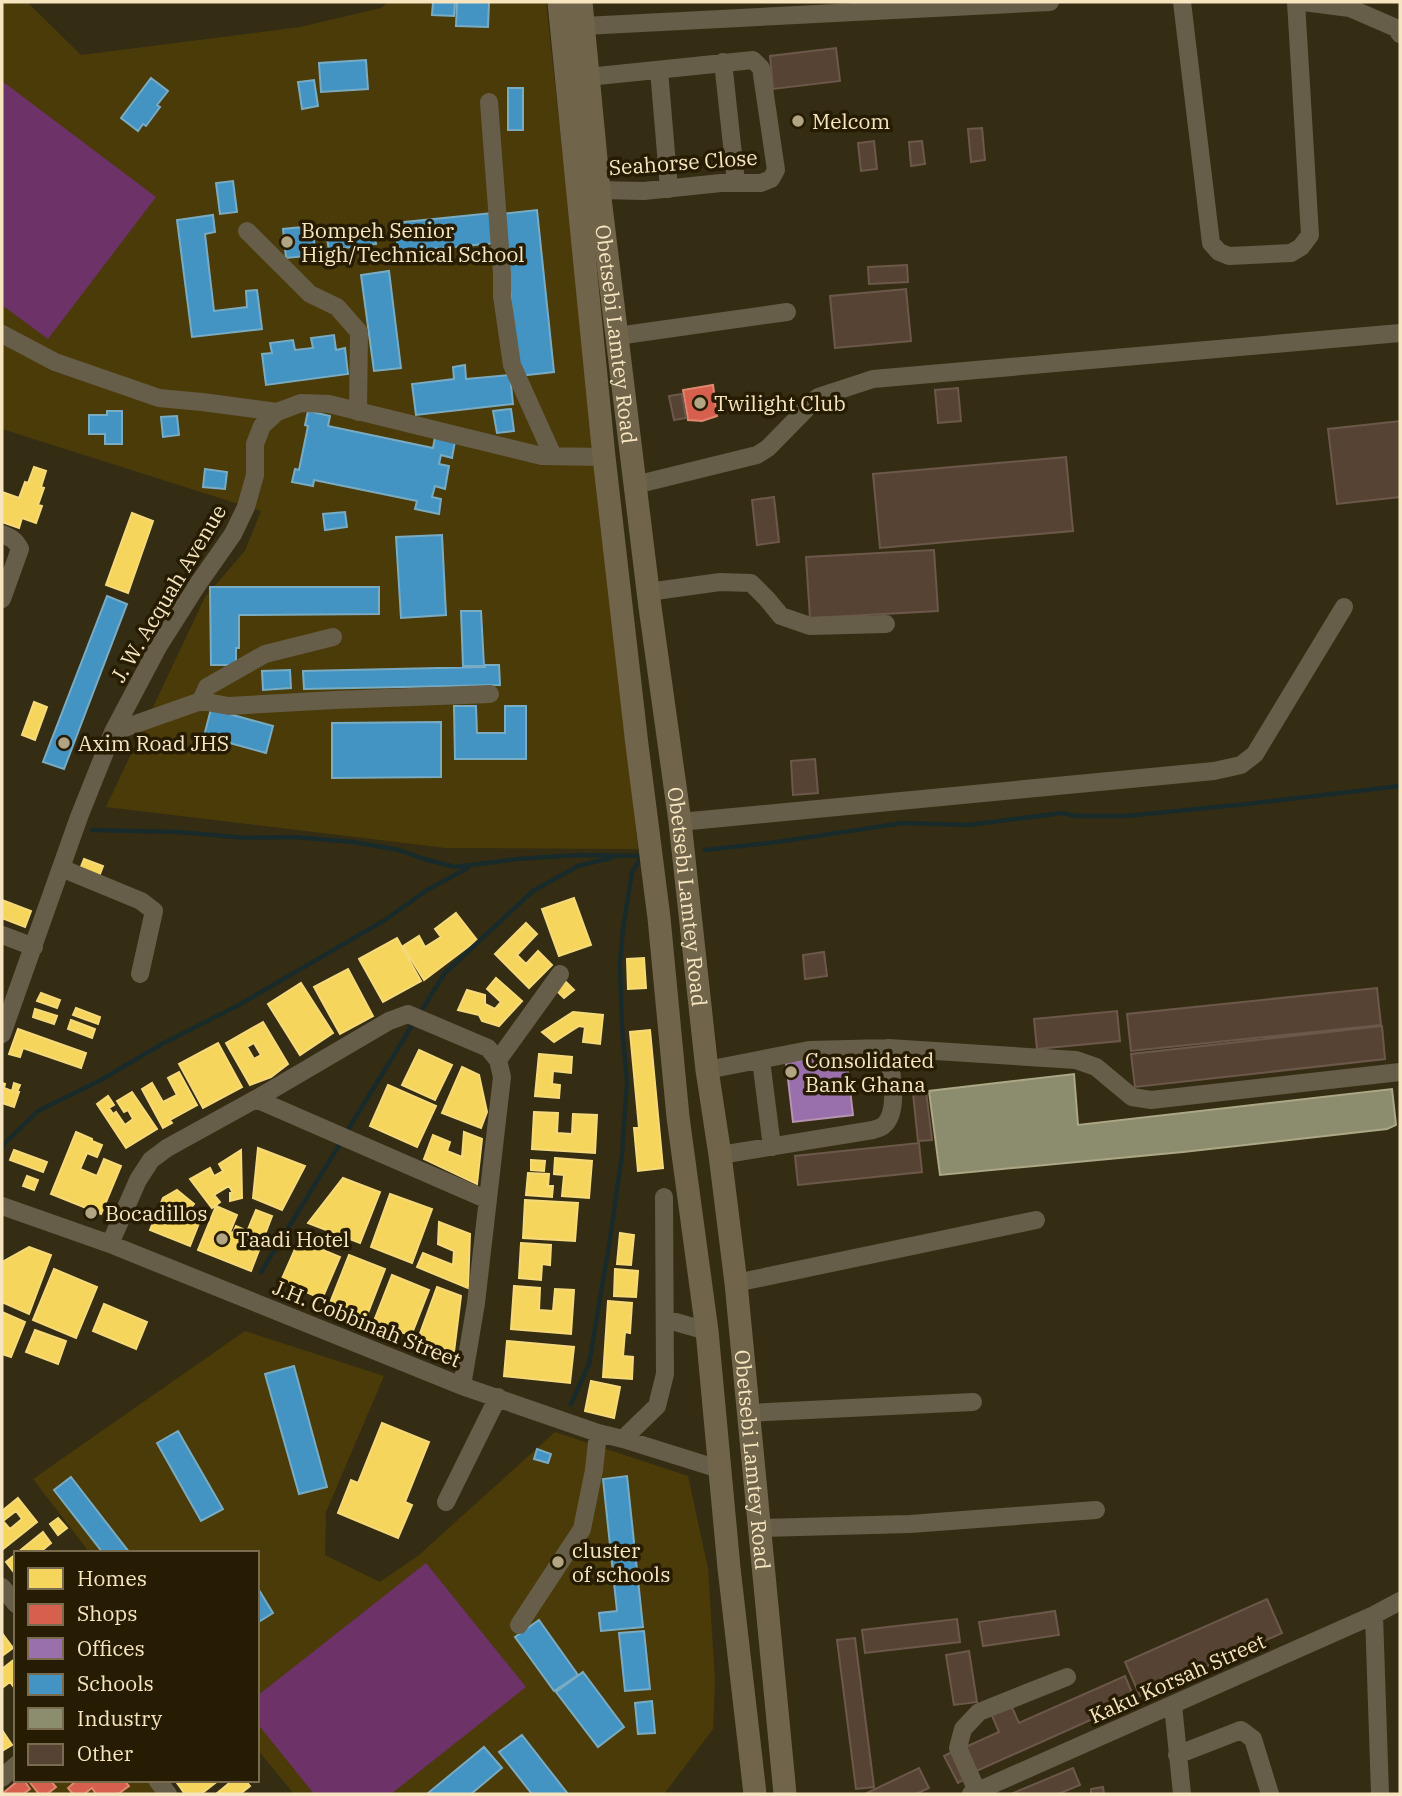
<svg xmlns="http://www.w3.org/2000/svg" width="1402" height="1796" viewBox="0 0 1402 1796" font-family="'IBM Plex Serif',serif">
	<rect width="100%" height="100%" fill="#352d13"/>
	<!-- built -->
	<path fill="#4b3b09" d="M2,2H27L81,55L300,27L381,8L388,2H546L638,849L446,848L106,807L205,597L245,551L261,511L2,429Z
		M245,1331L384,1376L326,1512L325,1555L380,1582L418,1556L555,1432L688,1476L708,1568L715,1681L713,1729L664,1794H294L257,1749V1553H90L33,1479Z
		M33,1780H150L162,1794H16Z"/>
	<!-- green -->
	<path fill="#6d3268" d="M2,81L156,197L48,339L2,305Z
		M426,1563L526,1687L391,1794H314L257,1723V1696Z"/>
	<!-- homes -->
	<path fill="#f6d55c" stroke="#f6da7a" stroke-width="2" fill-rule="evenodd" d="M34,467L46,471L41,487L44,488L38,505L42,506L36,523L22,518L19,528L2,522V492L19,498L25,482L28,483Z
		M132,513L153,521L128,593L106,585Z
		M34,702L47,707L35,740L22,735Z
		M84,859L103,866L98,879L79,872Z
		M574,898L591,945L559,956L542,909Z
		M2,900L31,911L25,927L2,918Z
		M456,913L477,940L424,980L403,946L419,936L425,947L441,937L435,929Z
		M526,923L537,934L517,955L526,964L538,951L552,965L529,988L495,954Z
		M397,938L421,981L383,1002L359,959Z
		M644,958L646,988L628,989L627,959Z
		M348,969L373,1016L340,1034L314,987Z
		M496,978L522,1001L499,1026L482,1021L479,1015L458,1010L467,990L485,995V1004L495,1009L501,1002L487,989Z
		M566,982L574,990L564,998L556,990Z
		M301,983L333,1033L300,1055L268,1004Z
		M41,993L60,1000L57,1008L37,1001Z
		M76,1008L100,1017L98,1024L73,1015Z
		M35,1009L57,1016L54,1024L33,1017Z
		M573,1012L603,1015L600,1044L583,1042L585,1027L579,1026L554,1042L542,1032Z
		M71,1020L95,1029L92,1038L68,1029Z
		M263,1022L288,1064L271,1077L250,1085L226,1043ZM254,1043L261,1055L254,1059L247,1047Z
		M18,1029L86,1053L81,1068L23,1048L20,1057L9,1054Z
		M650,1030L663,1168L638,1171L634,1128H639L630,1032Z
		M218,1043L242,1087L203,1108L179,1064Z
		M419,1050L452,1065L435,1100L402,1085Z
		M539,1054L572,1057L571,1073L553,1071L552,1084L560,1085L559,1098L535,1096Z
		M462,1067L479,1075L487,1112L481,1128L442,1113Z
		M179,1072L197,1105L170,1120L172,1123L163,1128L142,1089L152,1083L163,1102L177,1095L168,1078Z
		M2,1083L5,1084L4,1088L12,1091L14,1083L20,1085L17,1092H19L14,1107L2,1103Z
		M388,1085L436,1106L417,1147L370,1126Z
		M132,1092L157,1129L126,1148L97,1104L108,1096L114,1105L109,1108L113,1114L116,1112L125,1125L133,1119L128,1110L124,1112L117,1101Z
		M534,1112L558,1113L557,1133L572,1134L573,1114L597,1115L595,1153L532,1149Z
		M76,1132L92,1139V1141L102,1145L97,1157L87,1153L80,1169L97,1176L104,1159L121,1166L101,1214L51,1194Z
		M464,1132L482,1139L477,1184L424,1159L433,1135L450,1142L447,1151L462,1157Z
		M258,1148L305,1166L282,1210L253,1198Z
		M14,1150L47,1162L43,1172L10,1160Z
		M241,1150L242,1198L230,1201V1193H233L229,1186L214,1195L220,1202L212,1208L190,1179L210,1168L214,1176L223,1171L219,1164Z
		M555,1158L592,1161L589,1198L562,1196L564,1175L554,1174Z
		M531,1160L545,1161L544,1171L531,1170Z
		M528,1173L549,1174L548,1186H553L552,1197L526,1195Z
		M27,1176L38,1180L34,1190L23,1186Z
		M343,1178L380,1192L360,1243L308,1223Z
		M177,1190L194,1204L191,1208L203,1213L190,1246L150,1230L163,1198Z
		M390,1194L432,1209L412,1263L371,1247Z
		M525,1200L578,1203L575,1241L523,1238Z
		M216,1206L237,1215L230,1232L233,1233L236,1226L243,1229L240,1238L244,1239L256,1210L272,1216L251,1271L198,1250Z
		M439,1222L470,1234L468,1288L417,1267L423,1253L453,1265L454,1251L438,1244Z
		M620,1233L634,1235L631,1265L617,1264Z
		M299,1240L340,1257L322,1299L281,1281Z
		M521,1243L551,1245L550,1265L542,1264L541,1280L519,1278Z
		M29,1247L51,1255L29,1314L2,1302V1262Z
		M349,1255L385,1269L366,1318L330,1303Z
		M54,1269L97,1287L76,1338L33,1320Z
		M615,1269L638,1271L636,1297L614,1296Z
		M392,1275L429,1290L411,1336L374,1321Z
		M514,1286L540,1288L539,1310L553,1311L555,1289L574,1290L571,1334L511,1329Z
		M437,1287L461,1296L454,1352L418,1339Z
		M608,1301L632,1303L630,1333L625,1332L623,1356L633,1357L632,1379L603,1377Z
		M104,1304L147,1322L136,1349L93,1331Z
		M2,1312L25,1322L11,1357L2,1354Z
		M35,1330L66,1341L58,1364L26,1352Z
		M507,1341L574,1347L570,1383L504,1376Z
		M591,1381L620,1387L614,1418L585,1411Z
		M382,1423L429,1442L405,1502L412,1505L398,1538L338,1513L351,1480L358,1483Z
		M18,1498L37,1522L2,1550V1511ZM16,1511L22,1519L10,1529L3,1521Z
		M58,1518L67,1528L58,1535L50,1524Z
		M43,1532L51,1543L39,1553H17Z
		M16,1554V1575L6,1562Z
		M2,1633L13,1648L2,1656Z
		M16,1658V1690L10,1682L2,1688V1669Z
		M2,1730L12,1745L2,1751Z
		M175,1780H219L201,1794H185Z
		M233,1780H245L250,1786L240,1794H216Z"/>
	<!-- shops -->
	<path fill="#d6604d" stroke="#e0886f" stroke-width="2" d="M713,385L717,416L702,421L688,420L683,390Z
		M19,1780H24L30,1789L23,1794H2Z
		M28,1780H50L56,1787L47,1794H39Z
		M77,1780H124L129,1786L118,1794H96L92,1788L84,1794H73L68,1788Z"/>
	<!-- offices -->
	<path fill="#9970ab" stroke="#b593b1" stroke-width="2" d="M846,1055L853,1115L793,1122L786,1062Z"/>
	<!-- schools -->
	<path fill="#4393c3" stroke="#79acc2" stroke-width="2" d="M433,2H455L454,16L432,15Z
		M457,2H489L488,27L456,26Z
		M366,60L368,89L321,92L319,63Z
		M151,78L168,91L157,105L160,107L146,126L143,124L138,131L121,118Z
		M314,80L318,106L302,109L298,82Z
		M508,88H523V130H508Z
		M233,181L237,212L220,214L216,183Z
		M537,210L554,372L519,376L502,214Z
		M492,213L496,243L398,252L395,223Z
		M213,215L215,232L205,234L214,311L247,307L246,291L257,290L262,329L192,337L177,220Z
		M312,226L316,255L286,258L283,229Z
		M373,227L376,244L329,250L326,233Z
		M389,271L401,368L374,371L361,275Z
		M334,335L336,350L345,348L348,374L266,385L262,354L272,353L270,343L293,340L295,350L313,348L311,338Z
		M465,365L466,379L510,375L513,404L416,415L412,384L454,379L453,367Z
		M511,409L514,431L497,433L493,411Z
		M107,411H122V444H105V434H89V415H107Z
		M308,411L330,416L328,426L433,448L435,437L455,441L452,458L441,455L439,464L449,466L445,489L435,486L432,497L441,499L439,514L415,509L417,501L314,480L313,486L292,482L295,469L299,470L308,426L305,425Z
		M177,416L179,435L163,437L161,417Z
		M205,469L227,472L225,489L203,487Z
		M345,512L347,527L325,530L323,514Z
		M442,535L446,615L401,618L396,537Z
		M210,587H379V614L239,615V648H236V665H211Z
		M107,596L127,604L64,769L43,762Z
		M461,611H481L484,666H463Z
		M485,665H499L500,685L304,689L303,671L485,667Z
		M290,670L291,688L263,690L262,671Z
		M454,706H476L477,733H505V706H526V759H455Z
		M211,709L273,726L266,753L204,736Z
		M441,722V777L332,778V723Z
		M294,1366L327,1487L299,1494L265,1374Z
		M178,1431L223,1509L201,1521L157,1443Z
		M537,1449L551,1454L548,1463L534,1459Z
		M627,1476L643,1627L601,1631L599,1613L617,1611L603,1479Z
		M71,1477L129,1552L128,1553H103L54,1490Z
		M259,1590L273,1613L257,1623V1591Z
		M539,1620L578,1675L554,1691L515,1637Z
		M644,1631L650,1689L625,1691L619,1633Z
		M583,1672L624,1727L598,1747L556,1692Z
		M652,1701L655,1733L638,1734L635,1703Z
		M522,1735L568,1794H532L499,1752Z
		M484,1747L502,1768L471,1794H427Z"/>
	<!-- industry -->
	<path fill="#8c8c6e" stroke="#aca786" stroke-width="2" d="M1074,1074L1078,1125L1392,1089L1396,1125L1387,1129L1183,1152L940,1175L929,1091Z"/>
	<g fill="none" stroke-linecap="round" stroke-linejoin="round">
		<!-- stream -->
		<path stroke="#192a2b" stroke-width="4.5" d="M92,830L177,832L247,838L295,837L353,842L399,850L424,859L455,867L517,859L580,855L642,856
			M705,850L777,842L903,823L968,825L1062,813L1077,816H1126L1247,804L1400,786
			M423,1008L445,973L533,891L578,866L611,858
			M349,1128L413,1024
			M2,1150L4,1144L38,1111L101,1080L162,1044L237,1006L385,920L427,890L468,868
			M261,1272L341,1142
			M571,1404L589,1364L610,1239L622,1155L627,1082L622,1026L620,964L623,928L632,872L642,857"/>
	</g>
	<!-- building -->
	<path fill="#574334" stroke="#6c584b" stroke-width="2" d="M836,48L840,81L773,89L770,56Z
		M982,128L985,160L971,162L968,129Z
		M874,141L877,169L861,171L858,143Z
		M922,141L925,164L911,166L909,142Z
		M907,265L908,282L869,284L868,267Z
		M906,289L911,341L835,348L830,296Z
		M958,388L961,421L938,423L935,390Z
		M682,394L686,418L674,420L669,396Z
		M1400,421V497L1337,504L1328,429Z
		M1066,457L1073,531L880,548L873,474Z
		M774,497L779,542L757,545L752,500Z
		M934,550L938,611L810,618L806,557Z
		M815,759L818,793L793,795L791,761Z
		M824,952L827,976L805,979L803,955Z
		M1377,988L1381,1025L1131,1051L1127,1014Z
		M1117,1011L1120,1041L1037,1049L1034,1019Z
		M1382,1026L1385,1059L1135,1087L1131,1054Z
		M926,1091L932,1140L918,1141L913,1093Z
		M919,1143L922,1172L798,1185L795,1156Z
		M1267,1599L1282,1633L1140,1696L1125,1662Z
		M1055,1611L1059,1635L983,1646L979,1622Z
		M957,1619L960,1642L865,1653L862,1630Z
		M855,1638L874,1787L856,1789L837,1640Z
		M969,1651L977,1702L954,1705L946,1655Z
		M1125,1676L1135,1700L972,1773L961,1749L999,1732L990,1711L1010,1703L1019,1723Z
		M956,1750L969,1777L958,1783L944,1756Z
		M919,1768L929,1788L916,1794H865Z
		M1073,1768L1080,1785L1058,1794H1011Z
		M1103,1787L1104,1794H1091V1789Z"/>
	<g fill="none" stroke-linecap="round" stroke-linejoin="round">
		<!-- minor -->
		<path stroke="#665e49" stroke-width="18" d="M1182,2L1211,243L1219,252L1229,256L1291,253L1301,247L1310,235L1296,2
			M1303,2L1350,8L1396,28L1400,34
			M584,26L1050,2
			M723,62L736,182
			M659,70L669,189
			M588,77L753,60L761,68L776,170L771,179L761,183H721L644,191L599,190
			M489,102L502,274V296L512,365L553,456
			M247,231L310,294L337,307L359,332L358,412
			M2,334L55,362L159,398L202,402L277,412
			M617,336L787,312
			M635,485L757,455L768,448L818,397L873,379L1400,333
			M2,534C11,538 16,540 20,549L2,599
			M648,592L720,582L751,583L767,599L781,616L810,626L886,624
			M201,701L207,687L265,654L333,637
			M113,732L201,701L229,706L335,700L490,694
			M680,822L1214,771L1241,765L1255,754L1344,607
			M61,868L141,901L154,911L140,974
			M2,935L34,947
			M2,1034L79,817L113,732L158,647L198,584L233,534L246,507L255,475V444L262,426L277,412L301,403L329,404L542,456L604,457
			M498,1060L560,974
			M761,1060L772,1147
			M707,1070L809,1050L888,1048L1076,1060L1096,1067L1132,1097L1151,1100L1400,1072
			M256,1099L488,1200
			M720,1155L873,1130C876,1129 880,1128 883,1126C901,1112 890,1068 888,1048
			M2,1206L110,1244L462,1386L598,1433L623,1439L719,1469
			M110,1244L138,1180L151,1160L167,1148L256,1099L389,1021L408,1014L488,1048L498,1060L502,1077L476,1303L462,1386
			M736,1283L1036,1220
			M665,1319L707,1331
			M748,1413L973,1402
			M623,1439L657,1406L665,1374L664,1197
			M446,1502L498,1397
			M759,1528L910,1524L1096,1510
			M2,1587L16,1604
			M1374,1615L1380,1794
			M519,1625L582,1529L594,1470L598,1433
			M1173,1705L1182,1794
			M1177,1755L1241,1730L1253,1739L1270,1794
			M2,1778L16,1765
			M157,1780L168,1794
			M977,1791L958,1748L963,1729L979,1712L1067,1677
			M971,1794L1374,1615L1400,1601"/>
		<!-- major -->
		<g stroke="#70654a" stroke-width="23">
			<path d="M559,2L604,457L637,745L659,918L678,1117L707,1331L729,1568L755,1794"/>
			<path id="s1" d="M581,2L599,190L650,607L680,822L707,1070L720,1155L736,1283L785,1794"/>
		</g>
	</g>
	<!-- markers -->
	<g fill="#b2a583" stroke="#261c03" stroke-width="2.5">
		<circle cx="798" cy="121" r="7"/>
		<circle cx="287" cy="242" r="7"/>
		<circle cx="700" cy="403" r="7"/>
		<circle cx="64" cy="743" r="7"/>
		<circle cx="791" cy="1072" r="7"/>
		<circle cx="91" cy="1213" r="7"/>
		<circle cx="222" cy="1239" r="7"/>
		<circle cx="558" cy="1562" r="7"/>
	</g>
	<g text-anchor="middle" dominant-baseline="central" stroke-width="7" stroke-linejoin="round" paint-order="stroke">
		<!-- poi labels -->
		<g font-size="21" fill="#f6e5bf" stroke="#261c03" text-anchor="start">
			<text x="812" y="121">Melcom</text>
			<text x="301" y="230">Bompeh Senior<tspan x="301" dy="24">High/Technical School</tspan></text>
			<text x="714" y="403">Twilight Club</text>
			<text x="78" y="743">Axim Road JHS</text>
			<text x="805" y="1060">Consolidated<tspan x="805" dy="24">Bank Ghana</tspan></text>
			<text x="105" y="1213">Bocadillos</text>
			<text x="236" y="1239">Taadi Hotel</text>
			<text x="572" y="1550">cluster<tspan x="572" dy="24">of schools</tspan></text>
		</g>
		<!-- street labels -->
		<g font-size="21" fill="#f6e5bf" stroke="#261c03">
			<text transform="translate(683 162) rotate(-4)">Seahorse Close</text>
			<text stroke="none"><textPath href="#s1" startOffset="334">Obetsebi Lamtey Road</textPath></text>
			<text transform="translate(168 593) rotate(-59)">J. W. Acquah Avenue</text>
			<text stroke="none"><textPath href="#s1" startOffset="901">Obetsebi Lamtey Road</textPath></text>
			<text transform="translate(367 1323) rotate(22)">J.H. Cobbinah Street</text>
			<text stroke="none"><textPath href="#s1" startOffset="1468">Obetsebi Lamtey Road</textPath></text>
			<text transform="translate(1177 1678) rotate(-24)">Kaku Korsah Street</text>
		</g>
	</g>
	<!-- border -->
	<rect width="1402" height="1796" fill="none" stroke="#f6e5bf" stroke-width="7"/>
	<!-- legend -->
	<rect x="14" y="1551" width="245" height="231" fill="#261c03" stroke="#796c4e" stroke-width="2"/>
	<rect x="28" y="1568" width="35" height="21" fill="#f6d55c" stroke="#796c4e" stroke-width="2"/>
	<text x="77" y="1586" font-size="21" fill="#f6e5bf">Homes</text>
	<rect x="28" y="1604" width="35" height="21" fill="#d6604d" stroke="#796c4e" stroke-width="2"/>
	<text x="77" y="1621" font-size="21" fill="#f6e5bf">Shops</text>
	<rect x="28" y="1638" width="35" height="21" fill="#9970ab" stroke="#796c4e" stroke-width="2"/>
	<text x="77" y="1656" font-size="21" fill="#f6e5bf">Offices</text>
	<rect x="28" y="1674" width="35" height="21" fill="#4393c3" stroke="#796c4e" stroke-width="2"/>
	<text x="77" y="1691" font-size="21" fill="#f6e5bf">Schools</text>
	<rect x="28" y="1708" width="35" height="21" fill="#8c8c6e" stroke="#796c4e" stroke-width="2"/>
	<text x="77" y="1726" font-size="21" fill="#f6e5bf">Industry</text>
	<rect x="28" y="1744" width="35" height="21" fill="#574334" stroke="#796c4e" stroke-width="2"/>
	<text x="77" y="1761" font-size="21" fill="#f6e5bf">Other</text>
</svg>
